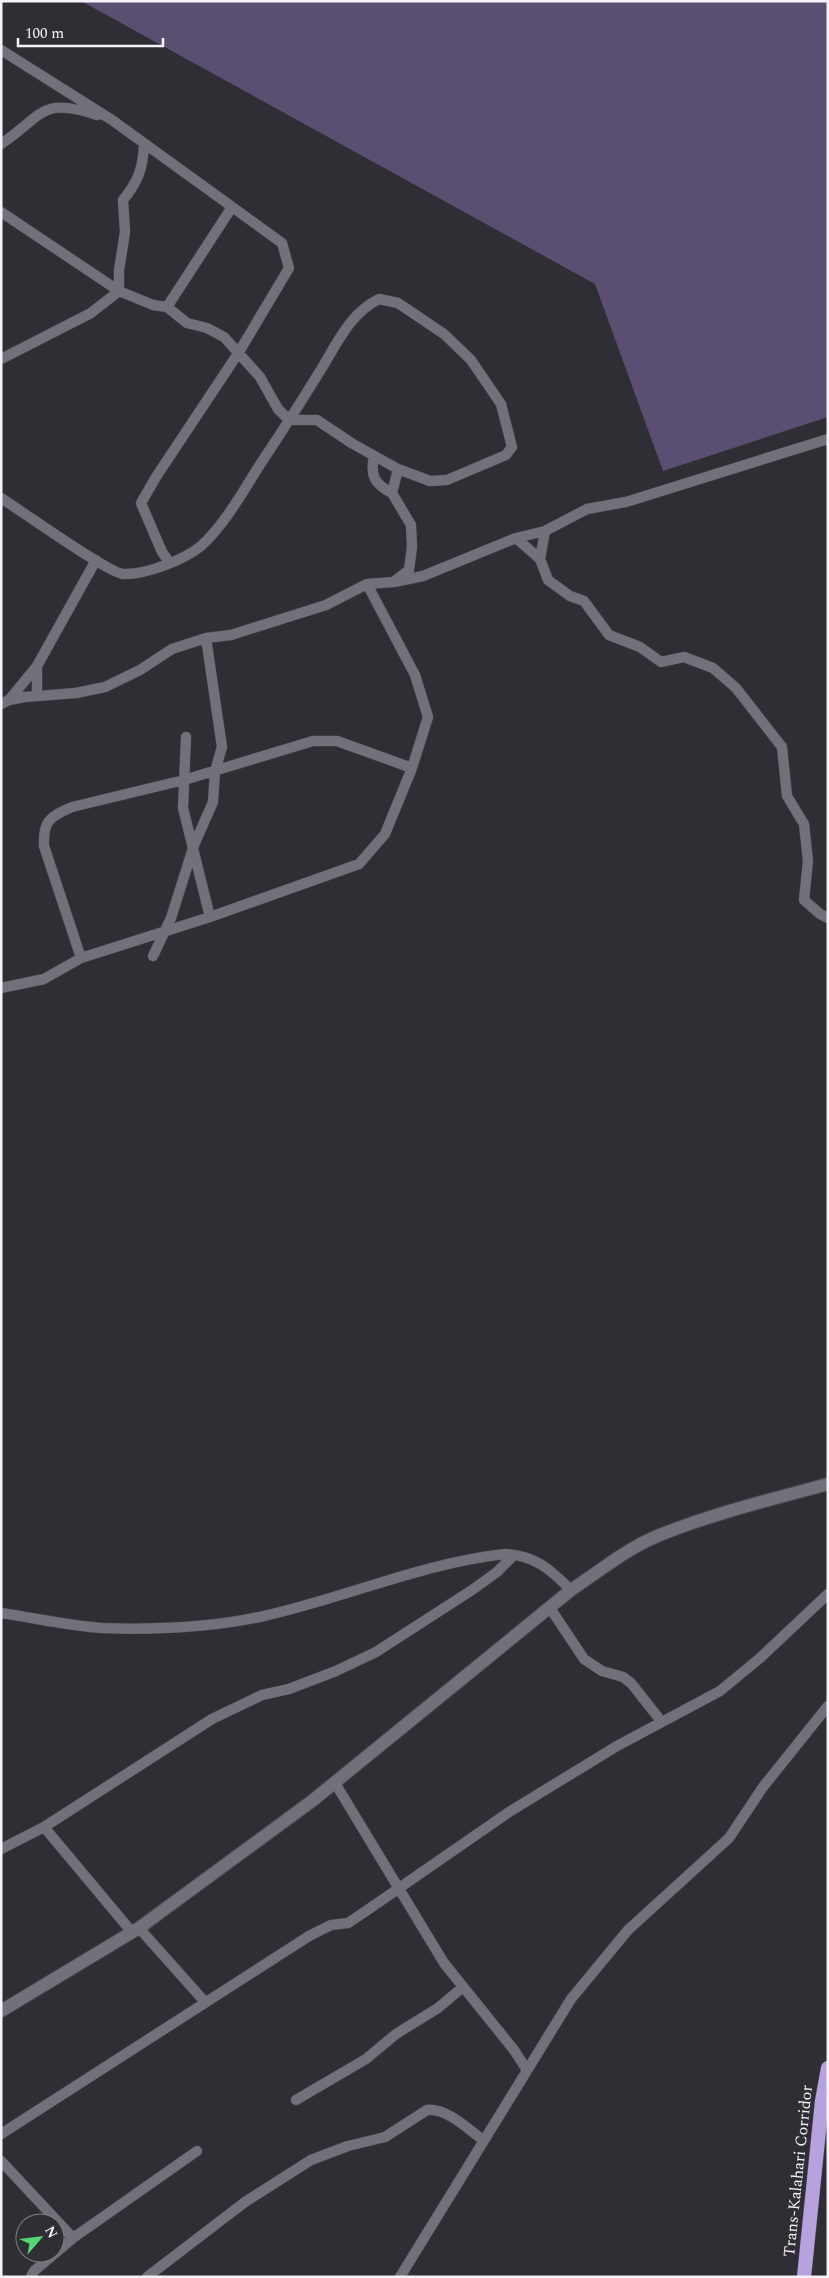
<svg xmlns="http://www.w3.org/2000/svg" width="829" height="2278" viewBox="0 0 829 2278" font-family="Spectral,serif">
	<rect width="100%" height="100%" fill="#302e35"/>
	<!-- green -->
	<path fill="#5a4e71" d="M81,1H828V417L663,471L595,284Z"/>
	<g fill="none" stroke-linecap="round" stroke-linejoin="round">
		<!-- minor casing -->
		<g stroke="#4d4b52" stroke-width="11">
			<path id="minor" d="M1,50L112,120L282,243L289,268L239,352L156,477L141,503L162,552L170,563
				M1,144C43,116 40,96 97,115
				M1,212L119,291L153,305L167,307L232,207
				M1,359L91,313L119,291V270L125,232L123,200C138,182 143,168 144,145
				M374,456C370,475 374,484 392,493
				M1,498C20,510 108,573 123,574C145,575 184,560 201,546C226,523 243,491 261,463C281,433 301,402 320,371C337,344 349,314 379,299L398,303L444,334L471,360L501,404L512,447L506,455L447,480L430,481L398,469L353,444L317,420H289L278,409L260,377L224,337L207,328L187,323L167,307
				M516,538L540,559L548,580L570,596L584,601L609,635L640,647L661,662L684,657L713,668L736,688L782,747L787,796L804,824L808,861L804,900L820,914L828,918
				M540,559L545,531
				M396,580L409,570L412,547L411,525L392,493L398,469
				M37,666V696
				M9,700L37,666L96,560
				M1,704L9,700L25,697L76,693L105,687L140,670L172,649L206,638L231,635L326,605L367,584L394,582L423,576L516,538L545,531L587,509L626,502L828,439
				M186,737L183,808L210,917
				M153,956L171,918L194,845L213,802L215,771L222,747L206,638
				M81,958L44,846C43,821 49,817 72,807L184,780L313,741H337L412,768
				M1,988L44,979L81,958L210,917L359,864L385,834L412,768L428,717L415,675L367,584
				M550,1608L584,1659L602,1671L623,1677L631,1683L661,1721
				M1,1613C35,1618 69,1626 102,1628C156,1630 211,1628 264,1616C345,1598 422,1563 505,1554C535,1555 551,1570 571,1590
				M335,1783L444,1963L514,2050L527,2070
				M44,1827L131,1931
				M1,1849L44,1827L212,1719L262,1695L289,1689L336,1671L376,1652L472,1590L497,1572L514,1555
				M139,1928L205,2002
				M296,2100L366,2059L396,2034L438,2008L463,1987
				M1,2134L309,1936L331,1925L348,1923L366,1911L509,1812L617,1746L720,1691L760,1658L828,1594
				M1,2161L73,2238
				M31,2277L34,2271L73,2238L197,2151
				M147,2277L245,2202L311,2160L348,2146L385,2137L427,2110C447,2108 468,2129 483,2140
				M400,2277L571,1999L628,1930L729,1838L763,1787L828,1706"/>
		</g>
		<!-- tertiary casing -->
		<g stroke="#4d4b52" stroke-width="14">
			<path id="tertiary" d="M1,2011L139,1928L312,1801L571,1590C598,1572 625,1550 655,1537C710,1514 770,1500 828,1484"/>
		</g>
		<!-- trunk casing -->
		<g stroke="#4d4b52" stroke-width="15">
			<path id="trunk" d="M804,2277L822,2101L828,2068"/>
		</g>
		<!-- minor -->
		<use href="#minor" stroke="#737079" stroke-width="10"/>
		<!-- tertiary -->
		<use href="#tertiary" stroke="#737079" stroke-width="12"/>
		<!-- trunk -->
		<use href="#trunk" stroke="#b6a2de" stroke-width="14"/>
	</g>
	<g text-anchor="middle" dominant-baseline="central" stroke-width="5" stroke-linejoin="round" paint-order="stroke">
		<!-- street labels -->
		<g font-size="16" fill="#f5f3f9" stroke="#302e35">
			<text transform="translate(798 2171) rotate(-84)">Trans-Kalahari Corridor</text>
		</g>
	</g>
	<!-- border -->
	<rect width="829" height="2278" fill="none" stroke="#f5f3f9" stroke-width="5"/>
	<!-- north arrow -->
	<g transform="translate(40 2238) rotate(62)"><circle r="24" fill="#302e35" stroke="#7f7d83"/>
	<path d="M0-4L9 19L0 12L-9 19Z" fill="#51d673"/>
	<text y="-8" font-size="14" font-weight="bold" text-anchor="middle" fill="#f5f3f9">N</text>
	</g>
	<!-- scale -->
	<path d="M18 38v8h145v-8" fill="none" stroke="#f5f3f9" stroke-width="2.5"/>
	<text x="25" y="38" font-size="15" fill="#f5f3f9" stroke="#302e35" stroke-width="4" paint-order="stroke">100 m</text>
</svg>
